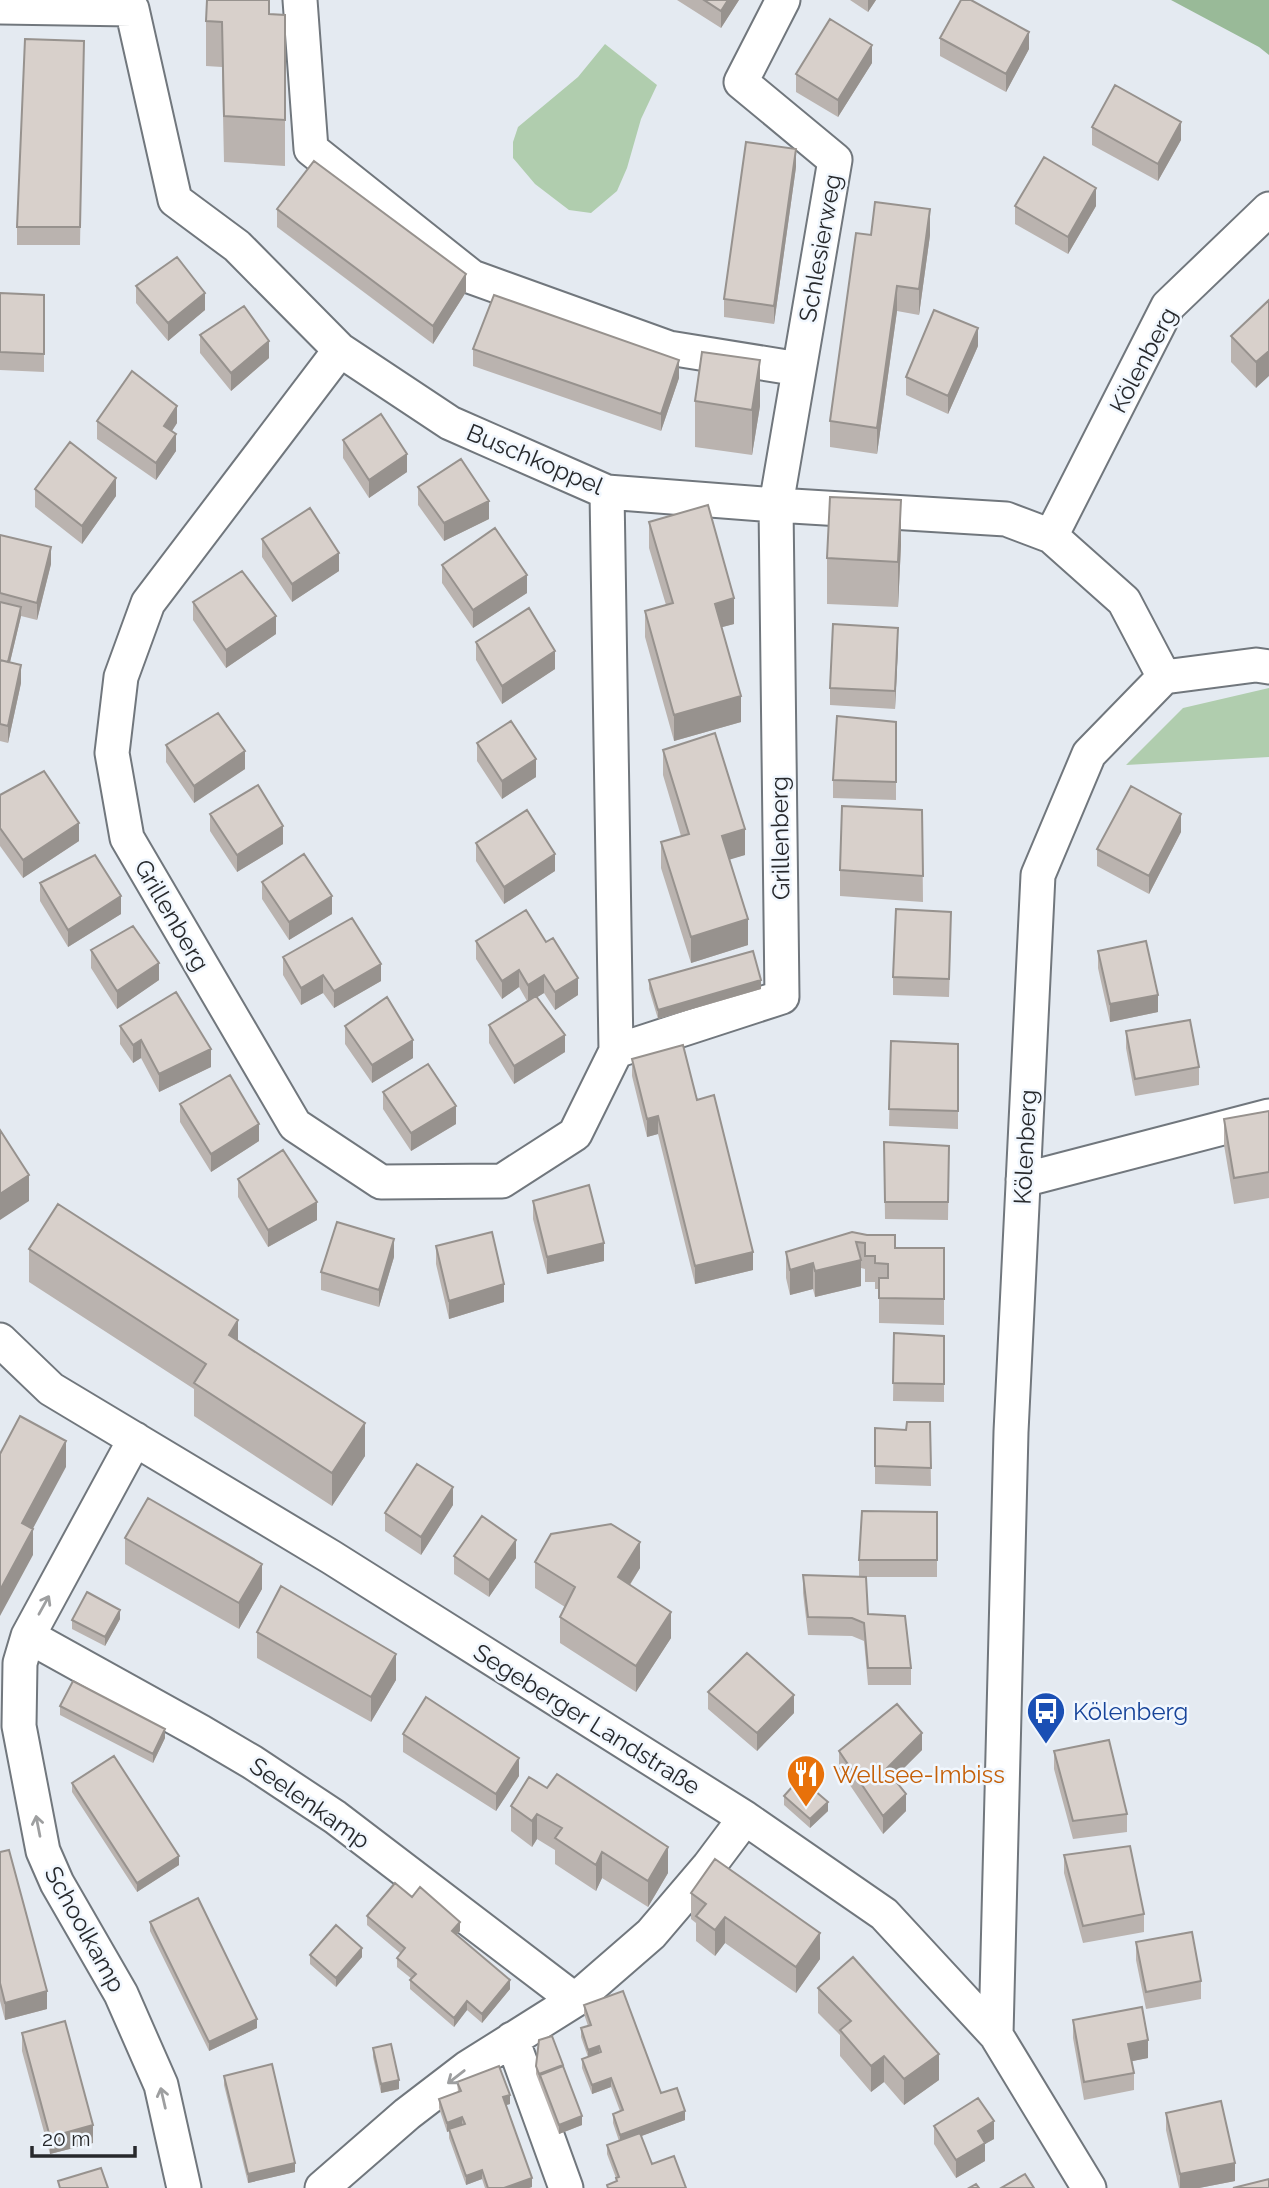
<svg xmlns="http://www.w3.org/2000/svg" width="1269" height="2188" viewBox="0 0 1269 2188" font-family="Raleway,sans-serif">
	<rect width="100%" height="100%" fill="#e4eaf1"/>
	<!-- green -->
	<path fill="#b0cdae" d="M605,44L657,85L641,119L627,168L617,191L591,213L569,210L535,184L513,158V142L518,127L578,77Z
		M1269,688V757L1126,765L1183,708Z"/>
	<!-- forest -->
	<path fill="#99ba98" d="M1171,0H1269V55L1259,47Z"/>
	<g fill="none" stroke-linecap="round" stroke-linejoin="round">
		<!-- minor casing -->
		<g stroke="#71777d" stroke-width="37">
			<path id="minor" d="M300,0L311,149L472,277L669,348L799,369
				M0,7L132,9L175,200L237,246L340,350L450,423L607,492L776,505L1006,519L1051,536L1124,601L1164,677
				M340,350L148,603L121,677L112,753L127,838L295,1125L381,1182L502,1181L575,1134L616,1051L607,492
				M1051,536L1168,306L1269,209
				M1164,677L1256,665L1269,667
				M616,1051L782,997L776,505L835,160L741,82L783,0
				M1023,1180L1269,1116
				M0,1340L51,1389L331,1557L745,1818L884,1914L996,2035L1089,2188
				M135,1439L28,1636L20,1663L19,1726L43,1851L57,1883L121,1994L161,2085L184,2188
				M28,1636L201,1732L252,1762L335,1817L575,2000
				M996,2035L1011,1432L1038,875L1089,754L1164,677
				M512,2039L566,2188
				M322,2188L407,2114L467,2068L575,2000L651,1934L709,1866L745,1818"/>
		</g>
		<!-- minor -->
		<use href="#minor" stroke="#fff" stroke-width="33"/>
	</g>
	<!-- wall -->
	<path fill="#bab3af" d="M677,0H739L721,28Z
		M850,0H876L868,12Z
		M269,14L285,15V166L224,162L222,67L206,66V21Z
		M940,38L1029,49L1006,92L940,56Z
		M84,41L80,245H17V227Z
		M872,63L838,117L796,92V74Z
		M1092,127L1181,140L1158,181L1092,145Z
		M796,167L774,324L724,317V299Z
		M1015,206H1096L1068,254L1015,224Z
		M277,209L466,292L433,344L277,227Z
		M871,235H930L919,315L897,311L877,454L830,447V421Z
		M136,286L205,310L168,341L136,303Z
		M0,293L44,295V372L0,370Z
		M1269,300L1256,388L1231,362V336Z
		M200,335L269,358L231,391L200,353Z
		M978,346L948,414L906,395V377Z
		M473,349L679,378L661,431L473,366Z
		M695,401L760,406L752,455L695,447Z
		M97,421L177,423L172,431L176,451L156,480L97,439Z
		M343,440L407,472L369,498L343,458Z
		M418,487L489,519L444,541L418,505Z
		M35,489L116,496L82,544L35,507Z
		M649,522L734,624L722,627L741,722L674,741L645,637V611L666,605L649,548Z
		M0,535L51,564L37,620L21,616L10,662L21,683L8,743L0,741Z
		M262,539L339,571L292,602L262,557Z
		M901,545L898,607L827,604V558Z
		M442,565L527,593L473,628L442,583Z
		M193,602L276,634L226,668L193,620Z
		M476,642L555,669L502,704L476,660Z
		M898,645L895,709L830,705V688Z
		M896,722V800L833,798V780Z
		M477,743L536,777L502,799L477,761Z
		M166,745L245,769L194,803L166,762Z
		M663,750L745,855L729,859L748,945L691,963L661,868V842L681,836L663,775Z
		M0,795L79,841L23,878L0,846Z
		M922,810L923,902L840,896V870Z
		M210,814L283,844L237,872L210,831Z
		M1181,832L1149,894L1097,866V849Z
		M476,843L555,871L504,904L476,861Z
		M262,882L332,914L289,940L262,899Z
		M40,883L121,914L68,947L40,901Z
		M526,910L578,995L555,1010L544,993L537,997L565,1052L514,1084L489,1043V1025L527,1001L519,987L502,999L476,959V941Z
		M951,930L949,997L893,995V977Z
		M91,950L159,980L117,1009L91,968Z
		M1098,951L1158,1012L1110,1022L1098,968Z
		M283,957L381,981L334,1008L323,993L301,1005L283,975Z
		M649,980L761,989L658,1019L649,989Z
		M120,1026L211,1067L159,1092L141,1058L133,1063L120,1044Z
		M345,1026L413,1058L372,1083L345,1044Z
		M1126,1031L1199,1067V1085L1135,1096L1126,1048Z
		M891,1041L958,1044V1129L889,1126Z
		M632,1059L697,1100L753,1270L695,1284L658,1134L647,1137L632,1076Z
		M383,1092L456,1124L411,1151L383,1109Z
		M180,1104L259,1141L211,1172L180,1122Z
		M1269,1111V1198L1234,1204L1224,1145V1119Z
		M884,1142L949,1146L948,1220L885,1219Z
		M238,1179L317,1220L268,1247L238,1197Z
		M533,1201L604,1261L547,1274L533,1219Z
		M852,1232L895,1248H944V1325L879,1323V1289H875V1282H865V1269L861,1268V1286L815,1297L813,1289L790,1295L786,1278V1252Z
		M436,1246L504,1302L449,1319L436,1264Z
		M29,1249L238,1340L365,1456L332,1506L194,1416V1389L29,1282Z
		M394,1257L379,1307L321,1290V1272Z
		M894,1333L944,1336V1402L893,1401Z
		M930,1422L931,1486L875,1484V1428L906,1430Z
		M453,1505L421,1555L385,1531V1513Z
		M937,1512V1577H866L868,1614L911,1668V1685H868L864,1641L852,1636L808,1635L803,1593V1575L859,1577V1560Z
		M125,1538L262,1589L239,1629L125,1564Z
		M454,1556L516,1558L489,1597L454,1574Z
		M535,1562L640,1568L630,1585L671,1638L636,1692L560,1643V1617L565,1607L535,1588Z
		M120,1619L105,1646L72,1629V1620Z
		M257,1632L396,1680L371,1722L257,1658Z
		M708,1692L794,1713L757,1751L708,1709Z
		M60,1706L165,1738L153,1763L60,1715Z
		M403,1734L519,1776L496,1811L403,1752Z
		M922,1750L894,1778L906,1811L883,1834L839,1769V1751Z
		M1054,1751L1127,1814V1832L1073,1839L1054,1769Z
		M529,1777L668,1873L648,1907L602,1878L596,1891L555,1864V1850L537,1839L532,1847L511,1831V1806Z
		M72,1783L179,1865L137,1892L72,1792Z
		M784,1796L828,1811L810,1828L784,1805Z
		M0,1852L47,2009L5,2020L0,2001Z
		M1064,1855L1144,1914V1932L1083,1943L1064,1873Z
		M691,1893L820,1959L796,1993L725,1943L715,1956L696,1941V1923L691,1919Z
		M412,1897L460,1931L456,1935L510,1989L482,2023L467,2010L454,2027L410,1989V1980L412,1979L397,1967V1958L400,1953L367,1925V1916Z
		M150,1922L257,2028L209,2051L150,1931Z
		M1136,1942L1201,1981V1999L1146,2009L1136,1960Z
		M310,1955L362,1957L336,1987L310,1964Z
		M818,1988L939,2080L904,2105L884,2082L871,2092L840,2056V2035L818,2013Z
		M584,2005L685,2120L641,2136L652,2164L686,2188H607V2185L616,2182V2178L607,2154V2145L619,2141L613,2123V2114L620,2111L611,2087L592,2094L582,2068V2059L588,2057L581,2037V2028L588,2026L584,2014Z
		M1073,2020L1148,2058L1132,2061L1134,2073V2090L1084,2100L1073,2038Z
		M22,2033L93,2143L50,2154L22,2051Z
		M373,2048L399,2089L381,2093L373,2057Z
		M536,2066H563L582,2125L559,2134L536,2074Z
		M224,2076L295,2172L248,2183L224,2085Z
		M457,2082L510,2104L506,2105L532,2187L529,2188H485L482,2179L466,2185L449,2138V2131L447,2132L439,2108V2099L458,2092Z
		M1166,2113L1235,2181L1199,2188H1179L1166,2130Z
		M934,2126L994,2139L985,2144V2161L956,2178L934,2144Z"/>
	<!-- shaded-wall -->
	<path fill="#97928e" d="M728,0H739L721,28V11Z
		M868,0H876L868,12Z
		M1029,32V49L1006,92V74Z
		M872,45V63L838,117V100Z
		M1181,122V140L1158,181V164Z
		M796,149V167L774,324V306Z
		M1096,188V206L1068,254V237Z
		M930,209V235L919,315V289Z
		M466,274V292L433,344V326Z
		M897,286V311L877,454V428Z
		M205,293V310L168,341V323Z
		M978,328V346L948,414V396Z
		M269,341V358L231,391V373Z
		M1269,351V376L1256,388V362Z
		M679,360V378L661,431V414Z
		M760,360V406L752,455V410Z
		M177,406V423L164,443V426Z
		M176,434V451L156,480V463Z
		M407,454V472L369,498V480Z
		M116,478V496L82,544V526Z
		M901,500V545L898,607V562Z
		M489,501V519L444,541V523Z
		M51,547V564L37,620V603Z
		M339,553V571L292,602V584Z
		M527,575V593L473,628V610Z
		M734,598V624L715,629V604Z
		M21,607V616L6,679V670Z
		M276,616V634L226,668V650Z
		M898,628V645L895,709V691Z
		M555,651V669L502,704V686Z
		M21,665V683L8,743V726Z
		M741,696V722L674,741V715Z
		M245,751V769L194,803V786Z
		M536,759V777L502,799V781Z
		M1181,814V832L1149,894V876Z
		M79,823V841L23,878V860Z
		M283,826V844L237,872V855Z
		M745,829V855L722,862V836Z
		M555,854V871L504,904V887Z
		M121,896V914L68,947V930Z
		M332,896V914L289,940V922Z
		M748,919V945L691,963V937Z
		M159,963V980L117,1009V991Z
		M381,964V981L334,1008V991Z
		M519,970V987L502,999V981Z
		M323,975V993L301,1005V988Z
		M544,975V993L528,1003V985Z
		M578,978V995L555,1010V992Z
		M761,980V989L658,1019V1010Z
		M1158,995V1012L1110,1022V1004Z
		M565,1035V1052L514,1084V1066Z
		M141,1040V1058L133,1063V1045Z
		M413,1040V1058L372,1083V1065Z
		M211,1049V1067L159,1092V1074Z
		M456,1106V1124L411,1151V1133Z
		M658,1116V1134L647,1137V1119Z
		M259,1124V1141L211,1172V1154Z
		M29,1175V1201L0,1220V1194Z
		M317,1202V1220L268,1247V1230Z
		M394,1239V1257L379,1307V1290Z
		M604,1243V1261L547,1274V1257Z
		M753,1252V1270L695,1284V1266Z
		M861,1260V1286L815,1297V1271Z
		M813,1263V1289L790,1295V1270Z
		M504,1284V1302L449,1319V1301Z
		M238,1320V1354L229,1335Z
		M365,1423V1456L332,1506V1473Z
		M66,1441V1467L22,1549V1523Z
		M453,1487V1505L421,1555V1537Z
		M33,1529V1555L0,1616V1590Z
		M516,1540V1558L489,1597V1580Z
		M640,1542V1568L618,1603V1577Z
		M262,1564V1589L239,1629V1603Z
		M120,1610V1619L105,1646V1637Z
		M671,1612V1638L636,1692V1666Z
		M396,1654V1680L371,1722V1697Z
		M794,1695V1713L757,1751V1733Z
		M165,1729V1738L153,1763V1754Z
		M922,1733V1750L886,1786V1769Z
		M519,1758V1776L496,1811V1794Z
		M906,1794V1811L883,1834V1816Z
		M828,1802V1811L810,1828V1819Z
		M537,1814V1839L532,1847V1821Z
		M668,1847V1873L648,1907V1881Z
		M602,1852V1878L596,1891V1865Z
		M179,1856V1865L137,1892V1883Z
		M725,1917V1943L715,1956V1930Z
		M460,1922V1931L452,1940V1931Z
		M820,1933V1959L796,1993V1967Z
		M362,1948V1957L336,1987V1978Z
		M510,1980V1989L482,2023V2014Z
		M47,1991V2009L5,2020V2003Z
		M467,2001V2010L454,2027V2018Z
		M257,2019V2028L209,2051V2042Z
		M1148,2040V2058L1128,2062V2044Z
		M599,2046V2055L588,2059V2050Z
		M939,2054V2080L904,2105V2079Z
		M884,2056V2082L871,2092V2066Z
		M563,2065V2074L540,2075L539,2082V2074Z
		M611,2078V2087L592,2094V2085Z
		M399,2080V2089L381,2093V2084Z
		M510,2095V2104L503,2106V2097Z
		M685,2111V2120L620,2144V2135Z
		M582,2116V2125L559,2134V2125Z
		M462,2117V2126L447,2132V2123Z
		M994,2121V2139L985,2144V2161L956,2178V2160L978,2131Z
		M93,2125V2143L50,2154V2137Z
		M295,2163V2172L248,2183V2174Z
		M1235,2163V2181L1199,2188H1180V2174Z
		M482,2170V2179L466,2185V2176Z
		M532,2178V2187L529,2188H504Z"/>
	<!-- building -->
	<path fill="#d8d0cb" stroke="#97928e" stroke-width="2" d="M207,0H269V14L285,15V120L224,116L222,22L206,21Z
		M704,0H728L721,11Z
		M961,0H971L1029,32L1006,74L940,38Z
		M830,19L872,45L838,100L796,74Z
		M25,39L84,41L80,227H17Z
		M1115,85L1181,122L1158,164L1092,127Z
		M746,142L796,149L774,306L724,299Z
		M1044,157L1096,188L1068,237L1015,206Z
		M314,161L466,274L433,326L277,209Z
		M875,202L930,209L919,289L897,286L877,428L830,421L856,233L871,235Z
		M177,257L205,293L168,323L136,286Z
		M0,293L44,295V354L0,352Z
		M494,295L679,360L661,414L473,349Z
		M1269,300V351L1256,362L1231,336Z
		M244,306L269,341L231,373L200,335Z
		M934,310L978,328L948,396L906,377Z
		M702,352L760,360L752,410L695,401Z
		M132,371L177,406L164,426L176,434L156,463L97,421Z
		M381,414L407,454L369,480L343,440Z
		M70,442L116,478L82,526L35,489Z
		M461,459L489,501L444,523L418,487Z
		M830,497L901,500L898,562L827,558Z
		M708,505L734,598L715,604L741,696L674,715L645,611L673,603L649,522Z
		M310,508L339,553L292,584L262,539Z
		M495,528L527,575L473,610L442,565Z
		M0,535L51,547L37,603L0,593Z
		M242,571L276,616L226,650L193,602Z
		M0,602L21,607L8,662L0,660Z
		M529,608L555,651L502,686L476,642Z
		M833,624L898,628L895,691L830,688Z
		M0,660L21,665L8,726L0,724Z
		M218,713L245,751L194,786L166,745Z
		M837,716L896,722V782L833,780Z
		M511,721L536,759L502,781L477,743Z
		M715,733L745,829L722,836L748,919L691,937L661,842L689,834L663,750Z
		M44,771L79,823L23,860L0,828V795Z
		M258,785L283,826L237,855L210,814Z
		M1131,786L1181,814L1149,876L1097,849Z
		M842,806L922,810L923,876L840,870Z
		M527,810L555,854L504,887L476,843Z
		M304,854L332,896L289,922L262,882Z
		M95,855L121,896L68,930L40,883Z
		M896,909L951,912L949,979L893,977Z
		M526,910L546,942L553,938L578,978L555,992L544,975L528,985L519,970L502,981L476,941Z
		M352,918L381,964L334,991L323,975L301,988L283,957Z
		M133,926L159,963L117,991L91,950Z
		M1146,941L1158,995L1110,1004L1098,951Z
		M753,951L761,980L658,1010L649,980Z
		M176,992L211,1049L159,1074L141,1040L133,1045L120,1026Z
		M536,996L565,1035L514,1066L489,1025Z
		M387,997L413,1040L372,1065L345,1026Z
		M1190,1020L1199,1067L1135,1079L1126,1031Z
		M891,1041L958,1044V1111L889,1109Z
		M683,1045L697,1100L714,1095L753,1252L695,1266L658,1116L647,1119L632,1059Z
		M428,1064L456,1106L411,1133L383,1092Z
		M230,1075L259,1124L211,1154L180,1104Z
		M1269,1111V1172L1234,1178L1224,1119Z
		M0,1130L29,1175L0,1194Z
		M884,1142L949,1146L948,1202H885Z
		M283,1150L317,1202L268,1230L238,1179Z
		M589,1185L604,1243L547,1257L533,1201Z
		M58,1204L238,1320L229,1335L365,1423L332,1473L194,1383L206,1364L29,1249Z
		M337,1222L394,1239L379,1290L321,1272Z
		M492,1232L504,1284L449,1301L436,1246Z
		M852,1232L867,1235H895V1248H944V1299L879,1298V1278H888V1264L875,1263V1256H865V1243L856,1242L861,1260L815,1271L813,1263L790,1270L786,1252Z
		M894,1333L944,1336V1384L893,1383Z
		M20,1416L66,1441L22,1523L33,1529L0,1590V1454Z
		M907,1422H930L931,1468L875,1466V1428L906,1430Z
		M417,1464L453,1487L421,1537L385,1513Z
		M148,1498L262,1564L239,1603L125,1538Z
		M862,1511L937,1512V1560H859Z
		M482,1516L516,1540L489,1580L454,1556Z
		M611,1524L640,1542L618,1577L671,1612L636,1666L560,1617L575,1587L535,1562L551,1534Z
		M803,1575L866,1577L868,1614L905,1616L911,1668H868L864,1623L852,1618L808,1617Z
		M281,1586L396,1654L371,1697L257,1632Z
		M87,1592L120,1610L105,1637L72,1620Z
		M747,1653L794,1695L757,1733L708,1692Z
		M73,1681L165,1729L153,1754L60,1706Z
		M426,1697L519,1758L496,1794L403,1734Z
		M897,1704L922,1733L886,1769L906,1794L883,1816L839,1751Z
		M1109,1740L1127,1814L1073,1821L1054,1751Z
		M114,1756L179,1856L137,1883L72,1783Z
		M557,1774L668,1847L648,1881L602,1852L596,1865L555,1838L562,1828L537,1814L532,1821L511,1806L529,1777L547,1788Z
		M800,1778L828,1802L810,1819L784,1796Z
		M1130,1846L1144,1914L1083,1926L1064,1855Z
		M9,1850L47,1991L5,2003L0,1983V1852Z
		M715,1859L820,1933L796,1967L725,1917L715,1930L696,1916L706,1904L691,1893Z
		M395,1883L412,1897L420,1887L460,1922L452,1931L510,1980L482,2014L467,2001L454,2018L410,1980L416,1974L397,1958L405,1948L367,1916Z
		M198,1898L257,2019L209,2042L150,1922Z
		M336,1925L362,1948L336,1978L310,1955Z
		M1192,1932L1201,1981L1146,1992L1136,1942Z
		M853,1957L939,2054L904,2079L884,2056L871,2066L840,2030L851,2021L818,1988Z
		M623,1991L661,2093L677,2088L685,2111L620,2135L613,2114L623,2110L611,2078L592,2085L582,2059L601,2052L599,2046L588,2050L581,2028L591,2025L584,2005Z
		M1142,2007L1148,2040L1128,2044L1134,2073L1084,2082L1073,2020Z
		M65,2021L93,2125L50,2137L22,2033Z
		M552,2036L563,2065L539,2074L536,2066L539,2040Z
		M391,2044L399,2080L381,2084L373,2048Z
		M272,2064L295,2163L248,2174L224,2076Z
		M499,2066L510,2095L503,2097L532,2178L504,2188H488L482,2170L466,2176L449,2129L465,2124L462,2117L447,2123L439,2099L461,2091L457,2082Z
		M563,2066L582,2116L559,2125L540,2075Z
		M978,2098L994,2121L978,2131L985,2143L956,2160L934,2126Z
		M1221,2101L1235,2163L1180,2174L1166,2113Z
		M640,2133L652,2164L674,2156L686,2188H608L607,2185L617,2181L616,2178L619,2177L607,2145Z
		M101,2168L108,2188H60L58,2181Z
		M1025,2174L1034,2188H1001Z
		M1269,2179V2188H1233Z
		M976,2184L979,2188H969Z"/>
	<!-- one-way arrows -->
	<defs><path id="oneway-shaft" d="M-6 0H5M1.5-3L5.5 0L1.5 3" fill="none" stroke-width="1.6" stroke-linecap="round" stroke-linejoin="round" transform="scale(1.75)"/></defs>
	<g stroke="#9e9fa0">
		<use href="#oneway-shaft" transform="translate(44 1605) rotate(-61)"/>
		<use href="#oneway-shaft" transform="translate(38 1826) rotate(-101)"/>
		<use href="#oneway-shaft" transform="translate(456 2077) rotate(142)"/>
		<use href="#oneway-shaft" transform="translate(163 2098) rotate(-103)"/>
	</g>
	<!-- icons -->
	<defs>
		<g id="bus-pin" transform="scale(2.0125)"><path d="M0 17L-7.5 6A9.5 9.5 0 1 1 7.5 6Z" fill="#1a4fb4" stroke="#f1f7fe"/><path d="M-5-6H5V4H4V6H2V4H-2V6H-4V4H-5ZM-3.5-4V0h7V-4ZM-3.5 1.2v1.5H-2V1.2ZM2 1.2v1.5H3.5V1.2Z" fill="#fff"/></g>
		<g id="restaurant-pin" transform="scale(2.0125)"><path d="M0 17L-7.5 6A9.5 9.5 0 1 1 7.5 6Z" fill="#e8710a" stroke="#f1f7fe"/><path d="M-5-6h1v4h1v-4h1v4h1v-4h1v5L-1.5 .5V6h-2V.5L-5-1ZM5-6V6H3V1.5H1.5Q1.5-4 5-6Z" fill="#fff"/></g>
	</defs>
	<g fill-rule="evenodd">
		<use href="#bus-pin" x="1046" y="1711"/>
		<use href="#restaurant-pin" x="806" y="1774"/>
	</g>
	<g text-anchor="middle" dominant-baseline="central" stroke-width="5" stroke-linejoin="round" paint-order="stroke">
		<!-- street labels -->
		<g font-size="24" fill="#27292c" stroke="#f1f7fe">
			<text transform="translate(820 248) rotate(-80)">Schlesierweg</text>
			<text transform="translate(1143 360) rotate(-62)">Kölenberg</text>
			<text transform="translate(535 459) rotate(23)">Buschkoppel</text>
			<text transform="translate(780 838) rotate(-91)">Grillenberg</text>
			<text transform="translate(172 915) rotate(60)">Grillenberg</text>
			<text transform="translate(1025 1147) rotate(-87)">Kölenberg</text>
			<text transform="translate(587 1719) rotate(32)">Segeberger Landstraße</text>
			<text transform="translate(310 1803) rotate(35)">Seelenkamp</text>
			<text transform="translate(85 1929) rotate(61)">Schoolkamp</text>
		</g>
		<!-- transit labels -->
		<g font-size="24" fill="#164399" stroke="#f1f7fe" text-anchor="start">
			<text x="1073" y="1711">Kölenberg</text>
		</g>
		<!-- food labels -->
		<g font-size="24" fill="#c56008" stroke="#f1f7fe" text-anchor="start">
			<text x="833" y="1774">Wellsee-Imbiss</text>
		</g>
	</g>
	<!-- scale -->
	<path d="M32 2146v10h103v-10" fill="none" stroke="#27292c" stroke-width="3.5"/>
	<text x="42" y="2146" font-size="21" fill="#27292c" stroke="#f1f7fe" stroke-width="5" paint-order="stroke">20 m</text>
</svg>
